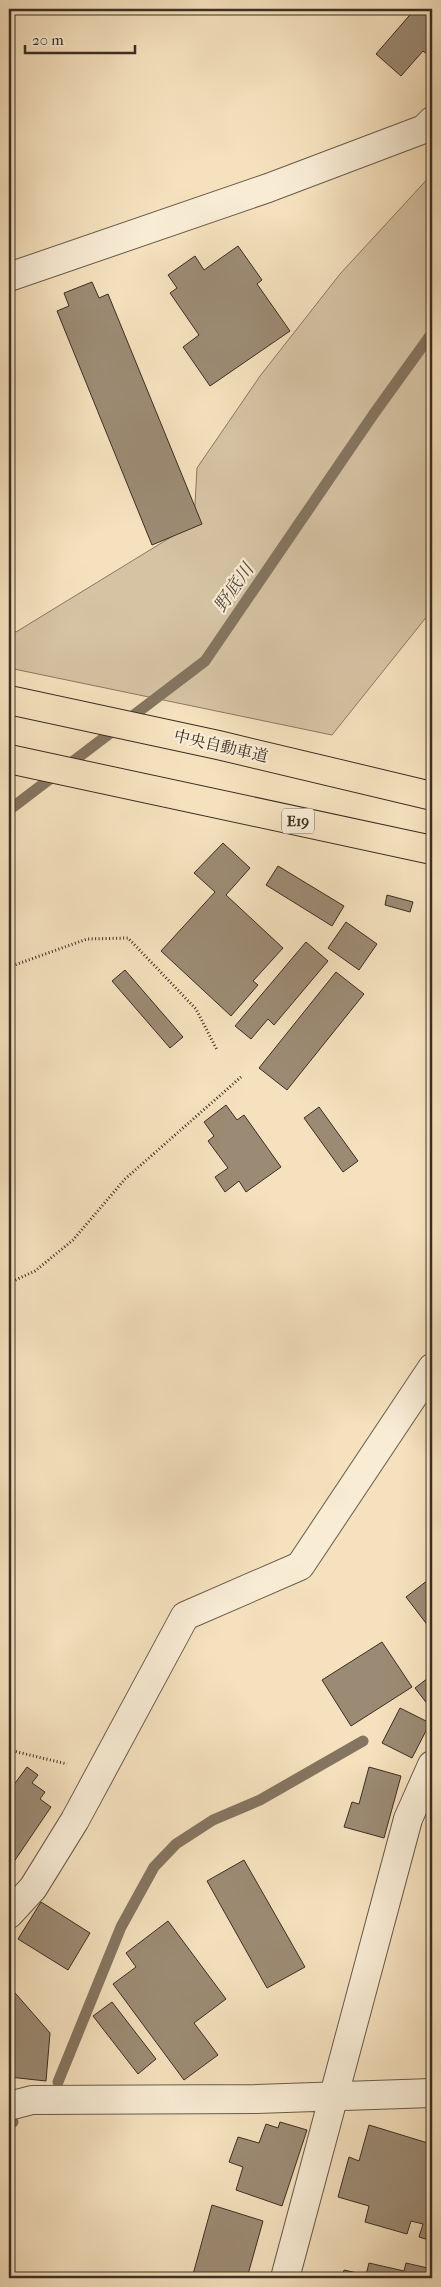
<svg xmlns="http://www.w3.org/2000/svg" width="441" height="2287" viewBox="0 0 441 2287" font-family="'IM FELL French Canon','Noto Serif JP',serif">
	<rect width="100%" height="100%" fill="#f5e1be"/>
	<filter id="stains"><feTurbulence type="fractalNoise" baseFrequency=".004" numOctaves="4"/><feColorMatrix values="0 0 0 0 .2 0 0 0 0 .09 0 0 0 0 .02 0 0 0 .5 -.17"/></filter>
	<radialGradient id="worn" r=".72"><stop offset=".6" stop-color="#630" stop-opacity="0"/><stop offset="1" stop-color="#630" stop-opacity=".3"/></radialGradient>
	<!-- green -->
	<path fill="#d6c3a4" stroke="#897864" d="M432,174V610L332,735L9,668V629L16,632L194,523L197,468L260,376L340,274Z"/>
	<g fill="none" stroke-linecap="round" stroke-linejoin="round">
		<!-- stream -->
		<path stroke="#857560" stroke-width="11" d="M9,810L205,661L373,415L432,333
			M58,2082L121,1927L154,1867L176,1844L213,1820L260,1800L363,1741
			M9,2125L13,2122"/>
	</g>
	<!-- building -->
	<path fill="#9c8b74" stroke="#3c2e23" d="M415,9H421L432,18V51L428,55L423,51L401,76L376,54Z
		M238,246L262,280L257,284L290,331L210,386L183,347L199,335L170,293L177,288L168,275L195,256L204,270Z
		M92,282L99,298L108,294L202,524L152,545L57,311L69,306L64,293Z
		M223,843L250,868L226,895L283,948L253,981L258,985L231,1016L161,951L215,892L194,873Z
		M278,866L344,906L332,926L266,885Z
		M387,895L413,902L410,912L385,905Z
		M346,922L377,944L359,970L328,948Z
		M306,942L328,961L274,1025L268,1019L251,1039L235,1026Z
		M125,970L183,1037L170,1048L112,981Z
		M336,972L364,994L287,1090L259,1068Z
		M226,1105L237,1120L244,1115L281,1167L246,1192L239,1181L225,1192L215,1177L228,1168L208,1141L214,1136L204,1122Z
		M319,1107L358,1161L343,1172L304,1118Z
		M432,1577V1631L406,1597Z
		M382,1642L412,1687L351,1726L322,1680Z
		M432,1675V1710L415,1688Z
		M400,1708L430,1723L412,1758L382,1743Z
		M27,1767L38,1775L32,1783L45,1792L40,1799L51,1807L9,1869V1789L10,1790Z
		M369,1767L401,1776L384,1838L344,1827L352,1802L359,1804Z
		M244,1860L305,1967L267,1988L207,1881Z
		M41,1902L90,1933L68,1970L18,1939Z
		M168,1921L226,1999L194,2023L218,2055L184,2080L113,1984L136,1967L126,1953Z
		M9,1986L50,2033L46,2081L9,2077Z
		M112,2002L156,2059L138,2074L93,2016Z
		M280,2122L307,2130L282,2206L236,2190L243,2167L229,2162L238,2137L259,2143L266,2124L278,2128Z
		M369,2125L431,2144L432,2139V2241L419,2237L423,2224L411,2221L407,2234L365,2222L369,2206L338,2197L349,2157L359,2161Z
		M212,2205L263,2221L247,2278H192Z
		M369,2263L404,2271L406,2263L432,2269V2278H342L344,2270L366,2275Z"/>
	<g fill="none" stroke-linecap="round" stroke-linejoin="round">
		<!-- minor casing -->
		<g stroke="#6a5b4a" stroke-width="30">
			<path id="minor" d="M9,277L268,188L424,129L432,121
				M9,1914L33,1888L75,1820L185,1616L300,1566L432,1368
				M9,2106L32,2100L256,2099L432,2093
				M285,2278L408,1819L432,1765"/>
		</g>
		<!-- highway casing -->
		<g stroke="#3c2e23" stroke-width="30">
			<path id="highway" d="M9,700L218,745L432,796
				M9,759L432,850"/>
		</g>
		<!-- path -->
		<path stroke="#3c2e23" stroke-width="3" stroke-dasharray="1 2.5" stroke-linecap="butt" d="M9,967L87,939L128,938L196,1009L217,1050
			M9,1283L35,1271L73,1240L125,1179L241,1077
			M9,1750L67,1764"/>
		<!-- minor -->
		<use href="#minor" stroke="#f8ecd5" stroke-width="28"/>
		<!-- highway -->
		<use href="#highway" stroke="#f5e1be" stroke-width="28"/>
	</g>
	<g text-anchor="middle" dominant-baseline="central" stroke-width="4.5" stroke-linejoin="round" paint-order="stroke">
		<!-- shield labels -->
		<rect fill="#f8ecd5" stroke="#746758" stroke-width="1" x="282" y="808.5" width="32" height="25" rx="4"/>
		<g font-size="15" font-weight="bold" fill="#3c2e23">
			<text x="298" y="821">E19</text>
		</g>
		<!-- street labels -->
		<g font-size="16" fill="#3c2e23" stroke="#f8ecd5">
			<text transform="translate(221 746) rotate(13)">中央自動車道</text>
		</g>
		<!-- water labels -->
		<g font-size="18" font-style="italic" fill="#5a4c3c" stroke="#f8ecd5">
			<text transform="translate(234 588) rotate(-55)">野底川</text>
		</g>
	</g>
	<!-- margin -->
	<rect width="441" height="2287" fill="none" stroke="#f5e1be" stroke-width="30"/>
	<rect x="10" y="10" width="421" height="2267" fill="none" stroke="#3c2e23" stroke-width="2.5"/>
	<rect x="15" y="15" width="411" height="2257" fill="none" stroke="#3c2e23"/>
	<!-- scale -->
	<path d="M25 45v8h110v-8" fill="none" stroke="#3c2e23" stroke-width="2.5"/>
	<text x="32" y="45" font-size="15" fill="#3c2e23" stroke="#f8ecd5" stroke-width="4" paint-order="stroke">20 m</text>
	<rect width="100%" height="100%" filter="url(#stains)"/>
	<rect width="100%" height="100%" fill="url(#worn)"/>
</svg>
